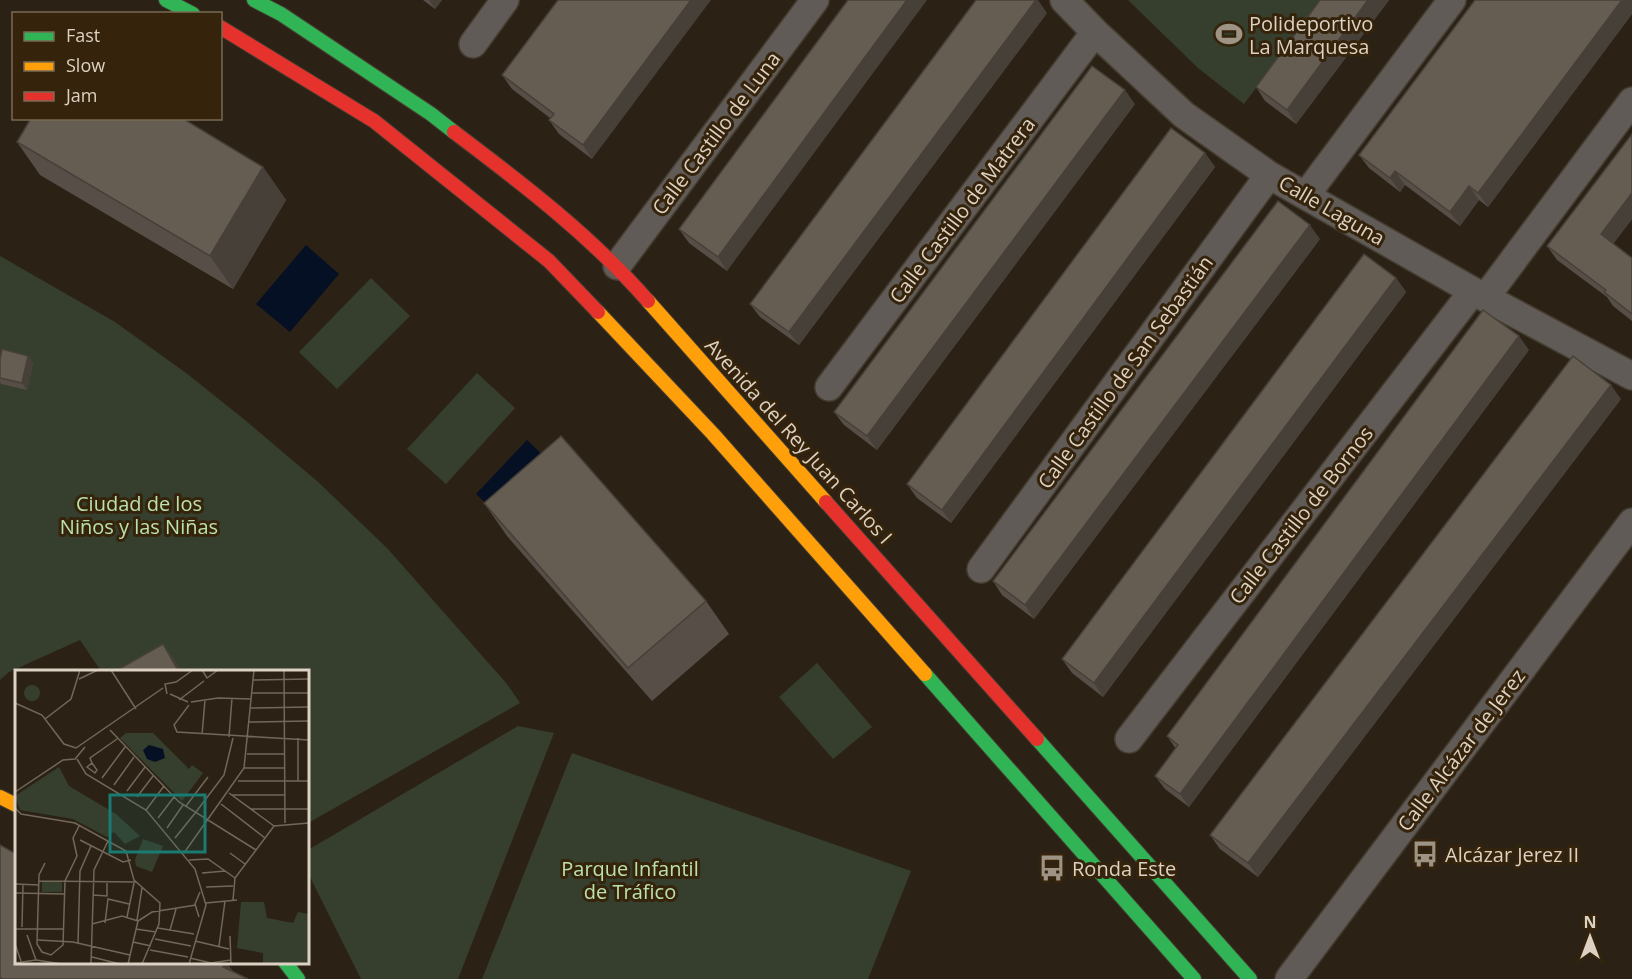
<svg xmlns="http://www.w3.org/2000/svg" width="1632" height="979" viewBox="0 0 1632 979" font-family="'Open Sans',sans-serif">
	<rect width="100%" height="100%" fill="#2b2215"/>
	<!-- green -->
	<path fill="#363f2e" d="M1128,0H1321L1244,104L1198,68Z
		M0,256L115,322L186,373L245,420L317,481L387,548L507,684L520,703L308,823V672L101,671L80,640L9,672L0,680Z
		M371,278L410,316L337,389L299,352Z
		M477,373L515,408L446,484L407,449Z
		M817,663L872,727L833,759L779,697Z
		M518,726L554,733L458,979H361L308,873V850Z
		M572,753L911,871L868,979H482Z"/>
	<!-- water -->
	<path fill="#061024" d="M306,245L339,274L290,332L256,304Z
		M527,440L565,476L514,530L476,494Z"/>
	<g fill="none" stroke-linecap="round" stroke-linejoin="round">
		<!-- street casing -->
		<g stroke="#463d32" stroke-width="30">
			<path id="street" d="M1064,0L1095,32L1184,115L1269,175L1473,291L1632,376
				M473,44L505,0
				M1306,195L1452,0
				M617,266L815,0
				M1485,298L1632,101
				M829,387L1095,32
				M981,569L1269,175
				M1129,739L1473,291
				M1289,979L1632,522"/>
		</g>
		<!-- fast casing -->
		<g stroke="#463d32" stroke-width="16">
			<path id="fast" d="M166,0L193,14
				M254,0L281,14L431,114L454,132
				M925,674L1194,979
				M1037,739L1250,979
				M285,962L298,979"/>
		</g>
		<!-- slow casing -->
		<g stroke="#463d32" stroke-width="16">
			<path id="slow" d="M648,301L826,502
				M598,312L713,434L925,674
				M0,797L16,805"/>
		</g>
		<!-- jam casing -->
		<g stroke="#463d32" stroke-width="16">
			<path id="jam" d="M220,27L374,121L549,261L598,312
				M454,132C523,184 591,236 648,301
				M826,502L1037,739"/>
		</g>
		<!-- street -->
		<use href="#street" stroke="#605b56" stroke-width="27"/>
		<!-- fast -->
		<use href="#fast" stroke="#30b455" stroke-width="14"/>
		<!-- slow -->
		<use href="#slow" stroke="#ff9f0a" stroke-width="14"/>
		<!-- jam -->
		<use href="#jam" stroke="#e5322d" stroke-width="14"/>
	</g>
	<!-- wall -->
	<path fill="#574f47" d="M423,0H442L435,9Z
		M558,0L592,159L559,134L549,120L550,118L512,89L502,75Z
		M848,0L727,271L689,243L679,229Z
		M1320,0H1389L1296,124L1265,101L1256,87Z
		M1632,0V14L1488,207L1479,200L1460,226L1405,185L1400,192L1369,168L1359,155Z
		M1047,13L799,345L760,317L750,304Z
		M1135,104L877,450L844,425L834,412Z
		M1632,134V219L1613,244L1632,258V321L1613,306L1607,297L1557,260L1547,246Z
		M17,142L263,167L286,200L233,289L40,175Z
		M1205,153L1215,167L951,523L917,498L907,484Z
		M1320,239L1034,619L1002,595L993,581Z
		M1396,278L1406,292L1103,697L1072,673L1062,659Z
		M1529,350L1189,807L1165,789L1155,776L1176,749L1167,736Z
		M28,356L33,363L27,390L1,384L0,382V359Z
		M1621,399L1258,877L1220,849L1210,835Z
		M484,503L706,601L729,634L652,701L507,536Z"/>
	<!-- shaded-wall -->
	<path fill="#474039" d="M429,0H442L435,9Z
		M691,0H711L592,159L583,145Z
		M907,0H927L727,271L718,257Z
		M1036,0H1038L1047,13L799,345L789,332Z
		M1368,0H1389L1296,124L1287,110Z
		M1622,0H1632V14L1488,207L1478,193Z
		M1125,90L1135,104L877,450L867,436Z
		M1205,153L1215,167L951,523L942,510Z
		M263,167L286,200L233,289L210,256Z
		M1395,171L1405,185L1400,192L1390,178Z
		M1469,186L1479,200L1460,226L1450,212Z
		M1632,193V219L1610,248L1601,234Z
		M1310,225L1320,239L1034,619L1025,605Z
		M1396,278L1406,292L1103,697L1094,683Z
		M1519,336L1529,350L1189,807L1180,794Z
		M28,356L33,363L27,390L22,383Z
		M1611,385L1621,399L1258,877L1248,863Z
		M163,644L177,663L182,672H179Z
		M225,963H227L236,975L223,967Z"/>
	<!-- building -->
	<path fill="#655c52" stroke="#474039" stroke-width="1.5" d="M558,0H691L583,145L549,120L554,114L502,75Z
		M848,0H907L718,257L679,229Z
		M976,0H1036L789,332L750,304Z
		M1320,0H1368L1287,110L1256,87Z
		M1475,0H1622L1478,193L1469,186L1450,212L1395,171L1390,178L1359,155Z
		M1092,66L1125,90L867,436L834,412Z
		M31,118H182L263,167L210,256L17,142Z
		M1171,128L1205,153L942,510L907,484Z
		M1632,134V193L1601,234L1632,258V314L1604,292L1606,290L1547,246Z
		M1278,201L1310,225L1025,605L993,581Z
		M1364,254L1396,278L1094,683L1062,659Z
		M1483,310L1519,336L1180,794L1155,776L1178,745L1167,736Z
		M2,349L28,356L22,383L0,378V359Z
		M1573,356L1611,385L1248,863L1210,835Z
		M561,436L706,601L628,668L484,503Z
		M163,644L179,672H121L119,669Z
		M0,845L16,854V963H225L223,967L248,979H3L0,978Z"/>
	<!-- icons -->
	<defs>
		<g id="stadium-bare" transform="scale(2.07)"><path d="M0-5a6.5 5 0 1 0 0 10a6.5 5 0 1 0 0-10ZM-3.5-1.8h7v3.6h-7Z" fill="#9e9485" stroke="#35240b" stroke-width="2.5" paint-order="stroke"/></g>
		<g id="bus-bare" transform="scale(2.07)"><path d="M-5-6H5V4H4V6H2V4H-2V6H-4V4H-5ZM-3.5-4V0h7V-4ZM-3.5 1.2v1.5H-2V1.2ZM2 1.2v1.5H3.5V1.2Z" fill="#9e9485" stroke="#35240b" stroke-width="2.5" paint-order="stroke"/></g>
	</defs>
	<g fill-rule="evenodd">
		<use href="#stadium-bare" x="1229" y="34"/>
		<use href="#bus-bare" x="1425" y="854"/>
		<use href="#bus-bare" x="1052" y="868"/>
	</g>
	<g text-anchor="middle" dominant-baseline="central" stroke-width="6" stroke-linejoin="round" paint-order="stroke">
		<!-- poi labels -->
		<g font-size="20" fill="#dcd1c2" stroke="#35240b" text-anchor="start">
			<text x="1249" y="23">Polideportivo<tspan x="1249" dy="23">La Marquesa</tspan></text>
			<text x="1445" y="854">Alcázar Jerez II</text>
			<text x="1072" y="868">Ronda Este</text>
		</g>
		<!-- street labels -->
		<g font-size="20" fill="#dcd1c2" stroke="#35240b">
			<text transform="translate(716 133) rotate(-53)">Calle Castillo de Luna</text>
			<text transform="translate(962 210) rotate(-53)">Calle Castillo de Matrera</text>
			<text transform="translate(1332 210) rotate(30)">Calle Laguna</text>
			<text transform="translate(1125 372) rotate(-54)">Calle Castillo de San Sebastián</text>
			<text transform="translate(799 441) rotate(48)">Avenida del Rey Juan Carlos I</text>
			<text transform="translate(1301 515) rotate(-52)">Calle Castillo de Bornos</text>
			<text transform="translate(1461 750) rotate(-53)">Calle Alcázar de Jerez</text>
		</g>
		<!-- park labels -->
		<g font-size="20" fill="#bbe1ab" stroke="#35240b">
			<text x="139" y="503">Ciudad de los<tspan x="139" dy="23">Niños y las Niñas</tspan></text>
			<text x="630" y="868">Parque Infantil<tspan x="630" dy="23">de Tráfico</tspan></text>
		</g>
	</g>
	<!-- overview -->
	<g transform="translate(15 670)">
		<rect width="294" height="294" fill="#2b2215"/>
		<path d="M9 23a8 8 0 1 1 16 0a8 8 0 1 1-16 0ZM111,63H138L174,99L177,95L188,103L167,131L105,68ZM44,97L54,116L101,144L125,166L110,174L99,162L92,167L58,149L5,140L0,126ZM128,169L148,176L137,202L121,196L120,190ZM27,212H47V222H27ZM226,232H249L252,248L278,253L283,242L294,244V294H248V283L222,278Z" fill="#363f2e"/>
		<path d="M134,75L148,79L150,88L140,92L132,89L128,80Z" fill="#061024"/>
		<path fill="none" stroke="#72685a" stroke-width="1.5" d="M96,0L121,39M187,0L192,8L203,0M269,0L270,153M64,9L83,0M238,10L294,9M237,23H294M152,24L150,14L161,12L178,0M155,24L173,32M164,30L189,11M176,32L203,28L236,29M0,33L27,45L49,74L61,78L148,18M174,35L159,55L162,62L294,70M236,38L294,37M30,49L56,29L65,0M234,52L294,51M95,60L164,132L241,180M187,65L190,30M214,67L217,28M283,68V111M232,84H269M62,89L71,104L131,140L180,199L191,235L174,294M77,93L82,100L80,103L72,97L77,93L75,88L102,69M229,98H269M87,108L110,77M223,111H294M99,115L119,87M112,121L130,97M0,122L48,90L60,89L70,77M214,123L259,156M217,125H270M122,127L138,106M206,134L250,168M171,136L193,107M0,138L6,144L60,153L111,181L119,210L145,233L144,254L127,294M236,139H294M131,140L149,116M181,142L209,105L218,68M143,148L159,127M152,158L168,135M160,168L181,142M65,170L108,192L116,190M169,183L229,98L239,0M215,183L230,194M174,190L193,189L220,208M30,193L24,205L22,274L27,282L36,285L48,275L50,211L62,186L58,168L64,156M187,203L210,201M24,211L121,212M0,214L24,215M191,217L218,216M0,223L50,224M78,225L92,226V213M218,230L220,208L259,156L294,153M191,233L222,230M112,247L119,213M184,247L180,234L185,222M122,250L127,218M123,251L137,242L181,235M90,253L93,229L114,234M77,254L107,246L123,251M7,257L8,214M143,258L179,264M0,259H49M121,259L141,262M155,260L161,239M12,265L21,290M215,266L216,294M140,269L176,276M23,270L58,272L115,285M180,271L214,279M118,272L136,276M0,274L6,291M63,274L65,201L76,176M204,276L210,231M135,280L173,287M77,287L105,294M175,288L196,293L216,290M0,293L21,290L47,294M76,294L79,200L93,171M113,294L123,251"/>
		<path fill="#197b72" fill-opacity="0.15" stroke="#197b72" stroke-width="3" d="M95,125H190V182H95Z"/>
		<rect width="294" height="294" fill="none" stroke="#dcd1c2" stroke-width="3"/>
	</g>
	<!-- legend -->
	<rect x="12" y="12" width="210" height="108" fill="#35240b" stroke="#786954" stroke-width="1.5"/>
	<rect x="24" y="32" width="30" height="9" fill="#30b455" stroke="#786954" stroke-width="1.5"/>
	<text x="66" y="42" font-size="18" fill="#dcd1c2">Fast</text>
	<rect x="24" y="62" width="30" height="9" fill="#ff9f0a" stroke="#786954" stroke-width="1.5"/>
	<text x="66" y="72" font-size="18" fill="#dcd1c2">Slow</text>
	<rect x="24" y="92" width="30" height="9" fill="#e5322d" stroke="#786954" stroke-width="1.5"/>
	<text x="66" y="102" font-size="18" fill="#dcd1c2">Jam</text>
	<!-- north arrow -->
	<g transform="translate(1590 937)" stroke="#35240b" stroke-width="4.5" paint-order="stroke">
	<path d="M0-4.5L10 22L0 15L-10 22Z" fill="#dcd1c2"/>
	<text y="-9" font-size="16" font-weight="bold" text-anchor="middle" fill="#dcd1c2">N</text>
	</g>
</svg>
